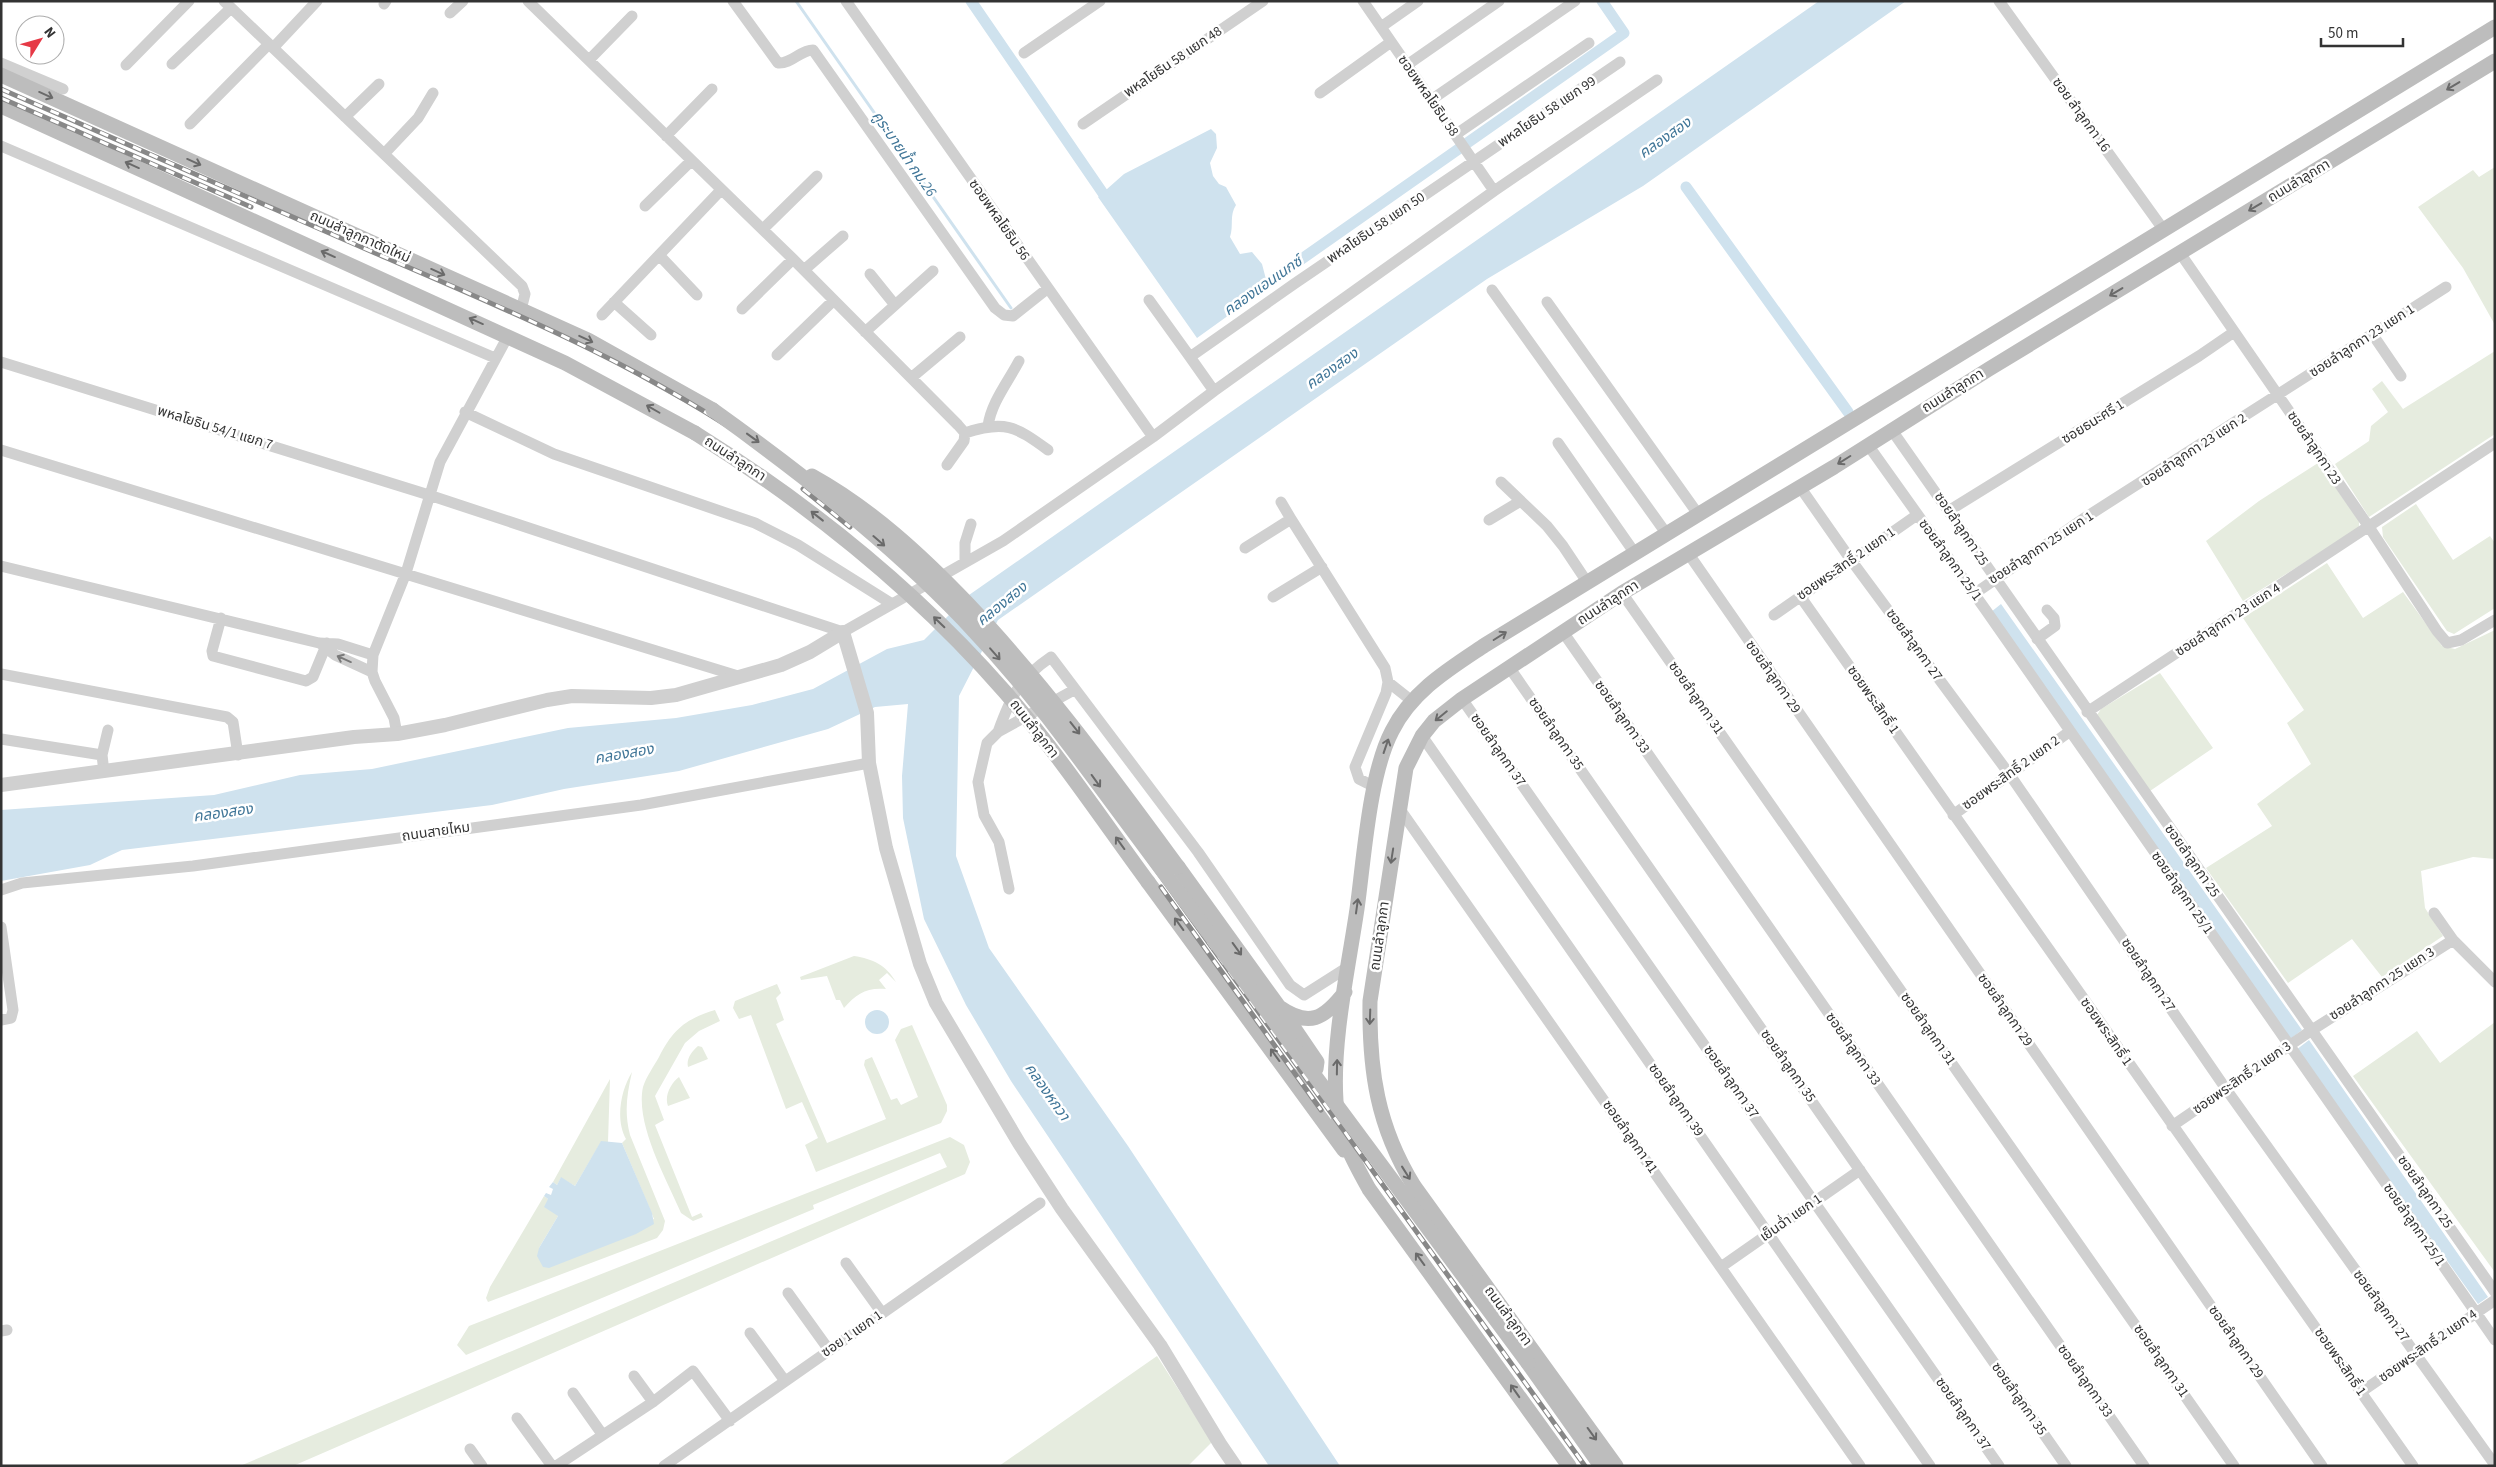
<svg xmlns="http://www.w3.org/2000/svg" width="2496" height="1467" viewBox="0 0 2496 1467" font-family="'Source Sans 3','Noto Sans Thai',sans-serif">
	<rect width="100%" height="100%" fill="#fff"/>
	<!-- green -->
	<path fill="#e6ecdf" d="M2495,167V325L2463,268L2418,207L2473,170L2479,177Z
		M2495,351V434L2369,517L2335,464L2369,441L2371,426L2388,412L2372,389L2382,381L2403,409Z
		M2318,463L2359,521V528L2243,601L2206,541L2259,501Z
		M2416,504L2453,560L2490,536L2495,543V608L2454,634L2447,631L2383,537L2382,527Z
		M2327,563L2363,618L2403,592L2442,646L2455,649L2495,630V859L2473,857L2421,871L2425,908L2443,936L2382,977L2352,939L2288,983L2206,868L2272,826L2257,804L2311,764L2287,723L2304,710L2243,618Z
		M2160,673L2213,748L2150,791L2097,715L2101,709Z
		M854,956C873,959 886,965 896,982L887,973L879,980L886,989C867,987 856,994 844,1008L840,1000H836L827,976L801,980L800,977Z
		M777,984L781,993L776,998L784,1020L776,1024L827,1143L886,1119L864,1065L865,1060L872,1057L891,1100L897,1098L901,1105L918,1097L895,1040L901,1029L912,1025L947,1105V1111L941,1123L816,1172L805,1145L818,1138L802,1102L786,1109L751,1015L739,1019L733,1008L735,1001Z
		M715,1010L720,1021L699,1031L685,1043L655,1096L664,1120L655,1125L692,1217L701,1213L703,1217L693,1221L681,1213C667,1180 635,1124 643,1087C646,1077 654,1066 659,1057C673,1029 686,1019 715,1010Z
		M2495,1022V1271H2494L2353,1076L2417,1031L2440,1063Z
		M698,1046L702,1047L708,1059L688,1067C686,1059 692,1051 698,1046Z
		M632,1072C627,1094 624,1112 630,1135L665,1221L663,1230L657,1238L488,1302L486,1298L490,1287L544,1196L548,1199L558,1216L539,1248L654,1219L622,1143L626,1139C615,1119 621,1090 632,1072Z
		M679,1077L690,1098L668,1106C664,1096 671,1083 679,1077Z
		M610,1079L608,1142H601L575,1186L561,1178L557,1185L553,1182Z
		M950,1137L964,1145L970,1162L965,1174L293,1466H240L947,1167L940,1153L813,1205L814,1209L466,1355L457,1345L469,1326Z
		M1157,1356L1212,1442L1188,1466H999Z"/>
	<!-- water -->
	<path fill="#cfe2ee" d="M1819,1H1906L1643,186L1487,279L998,620L959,696L956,856L989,948L1128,1146L1340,1466H1269L1011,1081L966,1005L924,919L903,818L902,776L908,704L875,707L828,729L679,771L564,789L492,805L122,850L90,865L1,881V810L214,795L300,775L372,769L568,728L676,718L752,705L813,689L887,649L924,640L969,595Z
		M1211,129L1216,134L1217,148L1210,163L1213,176L1219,184L1226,187L1236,205C1229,216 1234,225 1230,237L1240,254L1252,252L1262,264L1268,287L1197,338L1098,197L1124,174Z
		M2001,604L2302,1030L2289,1040L1991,612Z
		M865 1022a12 12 0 1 1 24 0a12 12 0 1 1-24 0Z
		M2309,1040L2488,1297L2478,1304L2296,1050Z
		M601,1141L622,1143L652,1213L654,1224L636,1234L549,1268L543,1267L537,1256L539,1248L558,1216L544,1207L548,1199L544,1196L546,1193L551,1195L553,1189L549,1187L553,1182L557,1185L561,1177L575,1186Z"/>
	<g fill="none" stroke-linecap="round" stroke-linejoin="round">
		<!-- stream -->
		<path stroke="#cfe2ee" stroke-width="3" d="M796,1L1011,308"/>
		<!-- canal -->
		<path stroke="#cfe2ee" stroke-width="11" d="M971,1L1111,205
			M1686,187L1848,412
			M1256,291L1624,33L1602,1"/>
		<!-- minor -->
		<path stroke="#d0d0d0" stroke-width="11" d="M224,1L522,286L525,294L521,310
			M528,1L793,259L958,425L965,433L964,441L947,465
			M733,1L778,63C792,64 800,50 813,50L995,308L1004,315L1013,316L1047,289
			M846,1L1153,437
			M1363,1L1494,191
			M1999,1L2163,229
			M384,4L386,1
			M450,13L463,1
			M1381,27L1418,1
			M273,48L317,1
			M1024,53L1100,1
			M589,60L632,16
			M1,63L63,89
			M172,64L231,8
			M126,65L189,1
			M1407,65L1499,1
			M1320,93L1391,42
			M1431,100L1575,1
			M345,117L379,84
			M190,124L269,44
			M1083,124L1263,1
			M1455,135L1589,43
			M666,136L712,89
			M1,146L495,358
			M384,154L418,118L433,93
			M645,206L691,161
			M763,229L817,176
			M2180,253L2369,527L2437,631L2447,643L2461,640L2495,620
			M659,255L697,295
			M804,270L843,236
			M870,274L895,305
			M1492,290L1666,533
			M1149,300L1190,357
			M614,302L651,335
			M1547,302L1698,514
			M742,309L793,259
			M602,315L721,190
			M865,332L933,271
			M2373,335L2401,376
			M777,355L834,300
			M1,362L429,495L843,632L1003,541L1153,437L1214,391L1494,191L1657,80
			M911,378L960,337
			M1214,391L1190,357L1294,284L1620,62
			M465,412L554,454L755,523L798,545L892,604
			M988,426C991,403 1008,382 1019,361
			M1891,429L2495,1292
			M965,433C1005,420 1015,426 1048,450
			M1558,443L1634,552
			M1868,445L1985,609L2495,1340
			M1,450L738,676
			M1501,482L1547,526L1563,546L1587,582
			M1800,487L1851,560L2010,775L2226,1089L2495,1465
			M1281,502L1291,519
			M1950,510L2199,356L2234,332
			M1489,520L1519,502
			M1245,548L1291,519L1385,668L1388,682L1386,693L1355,767L1359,779L1375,787
			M1688,553L2322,1466
			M965,561V543L971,524
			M1,566L319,643L338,644L373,655
			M1622,593L2234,1466
			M1974,594L2083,519L2446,287
			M1800,596L2413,1466
			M1273,597L1322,567
			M1774,615L1917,515
			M221,618L212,651L213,656L306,681L313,677L327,643
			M1563,632L2144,1466
			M2037,639L2055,626L2054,618L2047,610
			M321,644L335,655L372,672
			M1509,667L2066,1466
			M1,674L227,717L233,722L238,755
			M1388,682L1412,701
			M1462,699L1999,1466
			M2087,712L2495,443
			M998,732C1011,696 1019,679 1051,657L1198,852L1290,985L1304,995L1348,967
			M397,734L394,718L375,681L372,672L373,655L406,573L440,462L508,336
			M1422,736L1930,1466
			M1,739L102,755
			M104,772L102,755L108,730
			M1399,808L1860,1466
			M1953,815L2069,732
			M1009,889L999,842L984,815L978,782L987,743L998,732L1074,690
			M1,890L22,883L193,866L641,805L869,763
			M2434,913L2453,940L2495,982
			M1,927L13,1010L11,1018L1,1020
			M2172,1126L2312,1030L2453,940
			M846,1263L882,1313
			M1721,1267L1860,1170
			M788,1293L829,1350
			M1,1331L7,1330
			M750,1333L785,1381
			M634,1376L653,1402
			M2361,1392L2495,1300
			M573,1393L602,1434
			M517,1418L552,1466
			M470,1449L482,1466
			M556,1466L653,1402L693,1371L730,1421
			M664,1466L1040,1203"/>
		<!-- tertiary -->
		<path stroke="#d0d0d0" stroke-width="14" d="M1,785L354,737L397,734L445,725L547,700L572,696L651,698L676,695L781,665L810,652L843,632L867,713L869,763L886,848L920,964L936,1003L1019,1143L1062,1209L1160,1345L1220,1444L1235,1466"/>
		<!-- secondary -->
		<path stroke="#bdbdbd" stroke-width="15" d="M1,75L588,340L713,410
			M1,106L565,363L695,433
			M1178,867L1279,1007C1309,1028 1324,1019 1345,992
			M1148,882L1344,1150
			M1283,1012L1317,1062L1316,1069L1307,1077L1299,1080L1288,1073
			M1528,1363L1601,1466
			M1569,1466L1369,1189C1354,1162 1338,1134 1336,1101C1332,1041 1348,970 1357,909C1364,859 1369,775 1392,731C1412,691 1449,669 1485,645L2495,27
			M1616,1466L1414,1186C1377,1126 1369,1070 1370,1001L1406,768L1422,736L1434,721L1462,699L1622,593L1834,467L1989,369L2495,61"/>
		<!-- rail casing -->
		<g stroke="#888" stroke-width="5">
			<path id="rail" d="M1,89C126,143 250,199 375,253C513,312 653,370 776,459C881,535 974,627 1055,729L1585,1466
				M1,98L251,207
				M803,489L850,527
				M1161,887L1321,1110"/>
		</g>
		<!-- rail -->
		<use href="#rail" stroke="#fff" stroke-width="3" stroke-dasharray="9" stroke-linecap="butt"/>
		<!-- secondary-bridge -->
		<path stroke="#bdbdbd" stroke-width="15" d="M713,410C801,473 888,541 963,619C1002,660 1039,704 1073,750L1528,1363
			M695,433C810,505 915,589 1005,692C1057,752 1101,818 1148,882
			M812,476C870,508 921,555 967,603C1045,685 1111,776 1178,867"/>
	</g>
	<!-- one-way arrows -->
	<defs><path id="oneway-shaft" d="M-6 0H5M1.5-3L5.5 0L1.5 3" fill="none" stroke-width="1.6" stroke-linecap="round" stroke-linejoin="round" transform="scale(1.25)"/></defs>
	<g stroke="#6a6a6a">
		<use href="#oneway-shaft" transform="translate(2453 86) rotate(149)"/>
		<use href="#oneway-shaft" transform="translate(46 95) rotate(24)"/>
		<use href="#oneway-shaft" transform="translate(194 162) rotate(24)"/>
		<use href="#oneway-shaft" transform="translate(132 165) rotate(-156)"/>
		<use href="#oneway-shaft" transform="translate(2255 207) rotate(149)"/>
		<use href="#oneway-shaft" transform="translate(328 254) rotate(-156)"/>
		<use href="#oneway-shaft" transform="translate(438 272) rotate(24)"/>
		<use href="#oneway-shaft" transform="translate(2116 292) rotate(149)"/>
		<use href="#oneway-shaft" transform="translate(476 321) rotate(-156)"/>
		<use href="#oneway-shaft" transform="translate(586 339) rotate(25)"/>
		<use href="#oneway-shaft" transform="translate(653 409) rotate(-150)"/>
		<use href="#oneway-shaft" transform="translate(753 438) rotate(36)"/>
		<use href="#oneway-shaft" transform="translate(1844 460) rotate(148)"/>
		<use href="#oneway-shaft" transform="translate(817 516) rotate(-142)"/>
		<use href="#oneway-shaft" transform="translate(879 541) rotate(41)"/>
		<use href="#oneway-shaft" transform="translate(939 622) rotate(-136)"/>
		<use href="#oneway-shaft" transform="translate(1500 636) rotate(-32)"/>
		<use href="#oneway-shaft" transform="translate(995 654) rotate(49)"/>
		<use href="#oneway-shaft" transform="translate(1441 716) rotate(141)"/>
		<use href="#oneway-shaft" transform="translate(1075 728) rotate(52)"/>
		<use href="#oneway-shaft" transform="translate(1386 746) rotate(-71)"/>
		<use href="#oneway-shaft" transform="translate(1096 781) rotate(54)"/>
		<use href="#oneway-shaft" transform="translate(1120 843) rotate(-126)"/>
		<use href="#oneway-shaft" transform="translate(1392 856) rotate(99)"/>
		<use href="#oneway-shaft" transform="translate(1357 906) rotate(-82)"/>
		<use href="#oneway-shaft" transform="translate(1179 924) rotate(-126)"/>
		<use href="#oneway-shaft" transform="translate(1237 949) rotate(54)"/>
		<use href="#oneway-shaft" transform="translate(1370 1017) rotate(92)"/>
		<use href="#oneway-shaft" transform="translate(1275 1055) rotate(-126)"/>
		<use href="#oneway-shaft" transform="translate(1337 1067) rotate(-89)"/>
		<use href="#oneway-shaft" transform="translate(1406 1173) rotate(58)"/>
		<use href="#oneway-shaft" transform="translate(1420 1259) rotate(-126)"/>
		<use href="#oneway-shaft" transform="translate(1515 1391) rotate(-125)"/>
		<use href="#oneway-shaft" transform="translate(1592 1434) rotate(54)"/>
	</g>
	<use stroke="#7a7a7a" href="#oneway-shaft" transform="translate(344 659) rotate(-156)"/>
	<g text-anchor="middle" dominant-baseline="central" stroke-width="5" stroke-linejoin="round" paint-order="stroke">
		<!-- street labels -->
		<g font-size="14" fill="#333" stroke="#fff">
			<text transform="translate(1173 62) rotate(-34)">พหลโยธิน 58 แยก 48</text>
			<text transform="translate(1428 96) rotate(55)">ซอยพหลโยธิน 58</text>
			<text transform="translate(1547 112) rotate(-34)">พหลโยธิน 58 แยก 99</text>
			<text transform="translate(2081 115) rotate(54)">ซอย ลำลูกกา 16</text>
			<text transform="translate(2299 181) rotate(-31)">ถนนลำลูกกา</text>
			<text transform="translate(999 220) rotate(55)">ซอยพหลโยธิน 56</text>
			<text transform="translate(1376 228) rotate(-34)">พหลโยธิน 58 แยก 50</text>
			<text transform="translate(360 237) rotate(24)">ถนนลำลูกกาตัดใหม่</text>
			<text transform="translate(2362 341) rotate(-33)">ซอยลำลูกกา 23 แยก 1</text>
			<text transform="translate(1953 391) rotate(-32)">ถนนลำลูกกา</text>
			<text transform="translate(2093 422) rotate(-32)">ซอยธนะศรี 1</text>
			<text transform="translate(215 428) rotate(17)">พหลโยธิน 54/1 แยก 7</text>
			<text transform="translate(2314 448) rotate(56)">ซอยลำลูกกา 23</text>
			<text transform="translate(2194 450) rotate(-33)">ซอยลำลูกกา 23 แยก 2</text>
			<text transform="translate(735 459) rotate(33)">ถนนลำลูกกา</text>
			<text transform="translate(1961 529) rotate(56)">ซอยลำลูกกา 25</text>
			<text transform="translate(2041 548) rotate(-33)">ซอยลำลูกกา 25 แยก 1</text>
			<text transform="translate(1950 560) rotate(54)">ซอยลำลูกกา 25/1</text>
			<text transform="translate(1846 564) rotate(-35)">ซอยพระสิทธิ์ 2 แยก 1</text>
			<text transform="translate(1608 603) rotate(-33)">ถนนลำลูกกา</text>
			<text transform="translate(2228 620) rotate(-33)">ซอยลำลูกกา 23 แยก 4</text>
			<text transform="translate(1914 645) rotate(54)">ซอยลำลูกกา 27</text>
			<text transform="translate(1773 677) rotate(55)">ซอยลำลูกกา 29</text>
			<text transform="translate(1696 698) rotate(55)">ซอยลำลูกกา 31</text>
			<text transform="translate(1873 700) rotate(55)">ซอยพระสิทธิ์ 1</text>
			<text transform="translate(1622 717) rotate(55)">ซอยลำลูกกา 33</text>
			<text transform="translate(1034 729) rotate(52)">ถนนลำลูกกา</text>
			<text transform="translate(1556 734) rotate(55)">ซอยลำลูกกา 35</text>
			<text transform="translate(1498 750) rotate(55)">ซอยลำลูกกา 37</text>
			<text transform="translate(2011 773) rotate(-36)">ซอยพระสิทธิ์ 2 แยก 2</text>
			<text transform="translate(436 832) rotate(-8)">ถนนสายไหม</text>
			<text transform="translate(2192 861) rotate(55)">ซอยลำลูกกา 25</text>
			<text transform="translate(2182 893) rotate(55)">ซอยลำลูกกา 25/1</text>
			<text transform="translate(1380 936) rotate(-82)">ถนนลำลูกกา</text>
			<text transform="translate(2148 975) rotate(56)">ซอยลำลูกกา 27</text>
			<text transform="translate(2382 984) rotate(-33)">ซอยลำลูกกา 25 แยก 3</text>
			<text transform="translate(2005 1010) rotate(55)">ซอยลำลูกกา 29</text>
			<text transform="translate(1928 1029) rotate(55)">ซอยลำลูกกา 31</text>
			<text transform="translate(2106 1032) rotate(55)">ซอยพระสิทธิ์ 1</text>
			<text transform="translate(1853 1049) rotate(55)">ซอยลำลูกกา 33</text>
			<text transform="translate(1788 1066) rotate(55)">ซอยลำลูกกา 35</text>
			<text transform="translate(2242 1078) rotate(-35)">ซอยพระสิทธิ์ 2 แยก 3</text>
			<text transform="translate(1731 1082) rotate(55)">ซอยลำลูกกา 37</text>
			<text transform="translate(1676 1100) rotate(55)">ซอยลำลูกกา 39</text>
			<text transform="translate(1630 1137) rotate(55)">ซอยลำลูกกา 41</text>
			<text transform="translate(2425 1192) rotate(55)">ซอยลำลูกกา 25</text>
			<text transform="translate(1791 1218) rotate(-35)">เย็นฉ่ำ แยก 1</text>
			<text transform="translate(2414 1225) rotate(55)">ซอยลำลูกกา 25/1</text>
			<text transform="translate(2381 1306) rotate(54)">ซอยลำลูกกา 27</text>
			<text transform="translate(1508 1316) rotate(54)">ถนนลำลูกกา</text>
			<text transform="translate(852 1334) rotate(-35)">ซอย 1 แยก 1</text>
			<text transform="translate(2236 1342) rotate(55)">ซอยลำลูกกา 29</text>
			<text transform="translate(2428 1346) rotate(-35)">ซอยพระสิทธิ์ 2 แยก 4</text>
			<text transform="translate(2161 1361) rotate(55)">ซอยลำลูกกา 31</text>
			<text transform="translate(2340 1362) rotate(55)">ซอยพระสิทธิ์ 1</text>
			<text transform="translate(2085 1381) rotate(55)">ซอยลำลูกกา 33</text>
			<text transform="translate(2019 1399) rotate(55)">ซอยลำลูกกา 35</text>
			<text transform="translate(1963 1414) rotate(55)">ซอยลำลูกกา 37</text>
		</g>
		<!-- water labels -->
		<g font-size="15" font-style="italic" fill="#3f7597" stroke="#fff">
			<text transform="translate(1665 138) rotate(-35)">คลองสอง</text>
			<text transform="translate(904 154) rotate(55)">คูระบายน้ำ กม.26</text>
			<text transform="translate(1263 286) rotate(-35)">คลองแอนเนกซ์</text>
			<text transform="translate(1332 369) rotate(-35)">คลองสอง</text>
			<text transform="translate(1002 604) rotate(-39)">คลองสอง</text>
			<text transform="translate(624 754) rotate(-10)">คลองสอง</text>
			<text transform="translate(223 813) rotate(-8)">คลองสอง</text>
			<text transform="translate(1047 1092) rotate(55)">คลองหกวา</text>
		</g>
	</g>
	<!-- border -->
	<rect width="2496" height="1467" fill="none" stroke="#333333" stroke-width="5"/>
	<!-- north arrow -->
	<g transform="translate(40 40) rotate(53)"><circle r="24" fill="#ffffff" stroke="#adadad"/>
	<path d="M0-4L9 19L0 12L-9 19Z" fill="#e63946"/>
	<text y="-8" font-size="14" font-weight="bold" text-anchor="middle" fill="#333333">N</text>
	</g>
	<!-- scale -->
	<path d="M2321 38v8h82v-8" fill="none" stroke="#333333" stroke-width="2.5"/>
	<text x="2328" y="38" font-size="15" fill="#333333" stroke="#ffffff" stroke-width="4" paint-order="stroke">50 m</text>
</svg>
